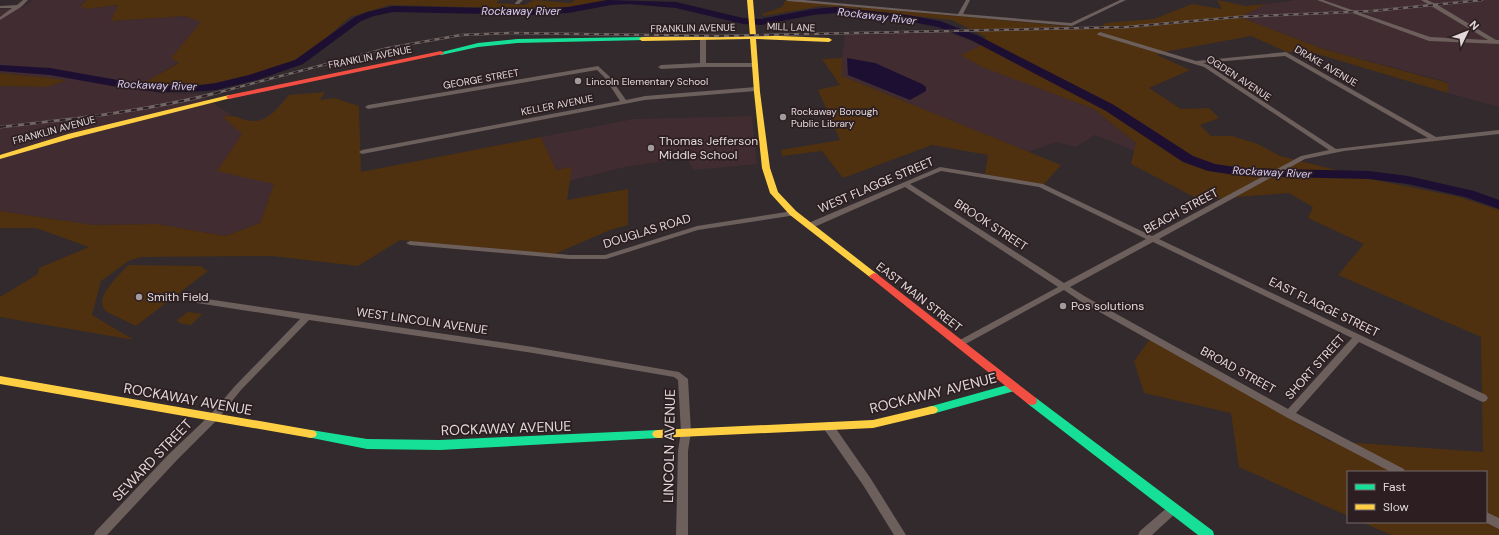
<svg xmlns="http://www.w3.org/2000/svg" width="1499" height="535" viewBox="0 0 1499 535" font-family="'DM Sans',sans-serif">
	<rect width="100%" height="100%" fill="#322a2c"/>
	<!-- built -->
	<path fill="#402c31" d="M33,0H87L79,6L85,7L84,9L119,5L111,21L185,16L202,22L172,58L179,62L141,85L158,93L198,94L232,115L223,117L242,133L274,184L260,223L225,236L157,224L93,225L0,211V86L47,87L66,80L0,73V9L22,8Z
		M1296,0H1499V107L1448,93V82L1323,49L1240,17L1266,4Z
		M943,30L982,45V66L1094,109L1136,143L1135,151L1095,135L1076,147L1056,142L1028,152L842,76V58L845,33Z
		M752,116L757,164L694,170L686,158L625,167L569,181L572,167L556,170L541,137L633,119Z"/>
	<!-- green -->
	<path fill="#4f310f" d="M87,0H499L496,3L524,5L534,0L571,3L575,0H609L571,7L533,9L390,5L350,17L306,56L275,69L203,86L140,85L179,63L171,58L201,22L185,16L111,21L118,5L84,9L85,7H79Z
		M786,0L1097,29L1106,23L1154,19L1192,4L1222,9L1217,0L1246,6L1266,4L1240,17L1323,49L1448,83V93L1314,53L1287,52L1251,36L1164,52L1157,55L1190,70L1149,88L1181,109L1209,108L1219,118L1200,125L1211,136H1232L1258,144L1280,156L1380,181L1459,197L1499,210V535H1391L1362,522H1486V472H1348V516L1239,467L1231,413L1144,393L1134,361L1150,339L1329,441L1483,452L1481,337L1338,275L1364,244L1308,218L1313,207L1289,193L1200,200L1131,164L1136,143L1094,109L982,67L961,55L982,45L986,37L952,20L822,6L763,16L762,14L782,7Z
		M842,58V76L1061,165L1043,185L985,174L988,155L932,145L843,178L822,151L782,156L781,150L840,140L818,90L840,85L822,59Z
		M0,73L67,80L47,87L0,86Z
		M325,92L320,100L334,98L359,106L361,172L541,137L556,170L572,167L567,200L628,189V225L610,230L550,256L400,240L358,266L272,256L142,257L130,260L101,281L92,315L134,340L0,317V297L38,274L39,268L89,247L36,228H0V211L93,225L157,224L225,236L260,223L274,184L217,171L242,134L223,117C238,113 240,121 253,121C270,121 279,106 289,95Z
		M128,265L200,266L208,271L136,326L107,312C91,299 119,276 128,265Z
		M188,312L202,314L191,325L179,323L177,320Z"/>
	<!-- water -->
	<path fill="#1d0f32" d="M847,58L875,63L922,84L926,87V91L910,100L848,75Z"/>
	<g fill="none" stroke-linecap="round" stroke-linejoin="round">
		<!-- river -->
		<path fill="#1d0f32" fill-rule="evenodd" d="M607,0L676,2L743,18L761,19L813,9L836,7L907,15L940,21L979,36L1114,105L1193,156L1215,164L1242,168L1369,171L1408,176L1474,191L1499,200V209L1465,197L1408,184L1369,179L1242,176L1208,171L1183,162L1106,111L971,40L938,27L907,21L836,13L813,15L761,25L743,24L676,8L629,4L611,5L568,13L532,15L393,12L374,16L361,21L303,64L257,80L216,90L192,92H160L129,89L50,75L0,71V65L50,68L129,82L160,85L192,86L216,83L249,75L295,60L355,17L367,12L393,6L532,9L568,7Z"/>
		<!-- street -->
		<path fill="#6c5f5c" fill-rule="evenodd" d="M23,0H28L21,7L0,20V17L12,8H0V6L17,5Z
			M518,0H523L519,4H515V3Z
			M786,0H804L958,14L966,0H970L963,14L1071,23L1120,0H1126L1072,26L788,1Z
			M1317,0H1323L1430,37L1488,40L1421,0H1427L1436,4L1496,40H1499V44L1429,41Z
			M1100,32L1196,61L1286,52L1436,137L1499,130V134L1344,151L1305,159L1159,239L1486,395L1488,398L1486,401L1483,402L1480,401L1359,342L1296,413L1404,469L1405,472H1391L1286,417L1080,301L1064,290L962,346H956L955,344L956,342L1058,287L905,187L812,228H809L805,226L806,224L940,167L1043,184L1152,236L1301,156L1329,150L1204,67L1098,35L1097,34ZM1285,56L1428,138L1336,149L1208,65L1203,63ZM941,171L1039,187L1146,239L1064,283L910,184ZM1153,242L1352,338L1288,409L1086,297L1070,287Z
			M703,37L706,39V63H754L757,65L754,67H703L661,69L658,67L661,65L700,63V39Z
			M598,66L609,76L626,100L645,96L756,87L759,89L756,91L645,100L362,154L359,152L362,150L620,101L605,78L597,70L368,109L365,107L368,105Z
			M793,211H796L797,213L796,215L698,230L606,259H570L410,245L406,243L410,241L570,255H605L697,226Z
			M200,298L533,347L679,372L688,379L691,432L688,451V535H676L678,451L681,432L678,380L674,377L533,353L309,320L241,390L216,421L177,460L107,535H94L96,531L169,454L210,415L235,386L300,319L197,303L196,301Z
			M828,422L832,423L871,479L906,535H894L863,485L824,429L823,426L824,423Z
			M1173,504L1177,506L1179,509L1177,512L1152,535H1138L1140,531L1169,506Z
			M1486,512L1499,518V529L1485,522Z"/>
		<!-- fast -->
		<path fill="#16e098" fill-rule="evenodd" d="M642,37L644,38V40L517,43L478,47L441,55L438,53L478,43L517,39Z
			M1014,383L1018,384L1019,387L1018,390L932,414L928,413L926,410L928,407L932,406Z
			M1032,397L1036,398L1213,531L1214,535H1198L1028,404L1027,401L1028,398Z
			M311,430L367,439L440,440L658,430L662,431L664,434L662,437L658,438L440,450L367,449L307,437L305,434L307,431Z"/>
		<!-- slow -->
		<path fill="#ffcf43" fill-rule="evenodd" d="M747,0H753L756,35L829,38L832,40L829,42L756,39L760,92L770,168L778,192L796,211L877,274L879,276L877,278H871L790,215L770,193L762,168L754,92L750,39L642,41L639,39L642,37L750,36Z
			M229,95L231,96V98L73,138L0,159V155L68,134Z
			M0,376L311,430L315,431L317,434L315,437L311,438L0,384Z
			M932,406L936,407L938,410L936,413L873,428L658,438L654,437L652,434L654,431L658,430L873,420Z"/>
		<!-- jam -->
		<path fill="#f24e42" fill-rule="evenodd" d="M441,51L444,53L443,54L229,99L226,97L229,95Z
			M874,273L877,274L1036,398L1037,401L1036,404L1032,405L1028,404L871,278L869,276Z"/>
		<!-- rail-far1 casing -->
		<g stroke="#726767" stroke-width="2.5">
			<path id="rail-far1" d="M216,93L388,48L461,35L510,33L718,36L1127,27L1237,17L1372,11L1482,0"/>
		</g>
		<!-- rail casing -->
		<g stroke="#726767" stroke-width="3">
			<path id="rail" d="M0,127C74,119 148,111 220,92"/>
		</g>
		<!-- rail-far1 -->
		<use href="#rail-far1" stroke="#2c1e21" stroke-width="1.5" stroke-dasharray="5" stroke-linecap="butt"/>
		<!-- rail -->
		<use href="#rail" stroke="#2c1e21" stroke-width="2" stroke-dasharray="6" stroke-linecap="butt"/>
	</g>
	<!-- markers -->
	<g fill="#a49b9d" stroke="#2c1e21" stroke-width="1.5">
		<circle cx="578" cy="81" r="4"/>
		<circle cx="783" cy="117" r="4"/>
		<circle cx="651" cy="148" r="4"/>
		<circle cx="139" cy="297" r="4"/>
		<circle cx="1063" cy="306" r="4"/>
	</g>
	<g text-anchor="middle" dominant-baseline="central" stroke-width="3.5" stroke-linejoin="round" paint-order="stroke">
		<!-- far-street labels -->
		<g font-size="10" fill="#e2d8da" stroke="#2c1e21">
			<text transform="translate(791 27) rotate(2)">MILL LANE</text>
			<text transform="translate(693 28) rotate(-1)">FRANKLIN AVENUE</text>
			<text transform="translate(370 57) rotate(-11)">FRANKLIN AVENUE</text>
			<text transform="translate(1326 66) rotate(30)">DRAKE AVENUE</text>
			<text transform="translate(1239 78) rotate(33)">OGDEN AVENUE</text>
			<text transform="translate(481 79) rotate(-10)">GEORGE STREET</text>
			<text transform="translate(557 105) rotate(-11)">KELLER AVENUE</text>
			<text transform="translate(54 130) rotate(-15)">FRANKLIN AVENUE</text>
		</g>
		<!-- far-poi labels -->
		<g font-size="10" fill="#e2d8da" stroke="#2c1e21" text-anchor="start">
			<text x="586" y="81">Lincoln Elementary School</text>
			<text x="791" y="111">Rockaway Borough<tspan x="791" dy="12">Public Library</tspan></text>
		</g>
		<!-- far-water labels -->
		<g font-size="11" font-style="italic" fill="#d9cdf9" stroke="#2c1e21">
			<text x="521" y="11">Rockaway River</text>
			<text transform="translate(877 16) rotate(7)">Rockaway River</text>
			<text transform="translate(157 85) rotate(2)">Rockaway River</text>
			<text transform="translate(1272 172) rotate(3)">Rockaway River</text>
		</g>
		<!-- poi labels -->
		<g font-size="12" fill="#e2d8da" stroke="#2c1e21" text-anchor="start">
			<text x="659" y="141">Thomas Jefferson<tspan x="659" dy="14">Middle School</tspan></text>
			<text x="147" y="297">Smith Field</text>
			<text x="1071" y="306">Pos solutions</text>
		</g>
		<!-- street labels -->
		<g font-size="12" fill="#e2d8da" stroke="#2c1e21">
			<text transform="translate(876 185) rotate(-23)">WEST FLAGGE STREET</text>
			<text transform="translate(1181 211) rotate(-28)">BEACH STREET</text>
			<text transform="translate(991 225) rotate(33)">BROOK STREET</text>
			<text transform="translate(647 231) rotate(-17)">DOUGLAS ROAD</text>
			<text transform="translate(919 297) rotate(38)">EAST MAIN STREET</text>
			<text transform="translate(1324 307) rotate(26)">EAST FLAGGE STREET</text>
			<text transform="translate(422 321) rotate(8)">WEST LINCOLN AVENUE</text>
			<text transform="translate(1315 367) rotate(-48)">SHORT STREET</text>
			<text transform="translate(1238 370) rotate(29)">BROAD STREET</text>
		</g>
		<!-- near-street labels -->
		<g font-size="14" fill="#e2d8da" stroke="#2c1e21">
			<text transform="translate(933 393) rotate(-14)">ROCKAWAY AVENUE</text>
			<text transform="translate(188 399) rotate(10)">ROCKAWAY AVENUE</text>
			<text transform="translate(506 428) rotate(-2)">ROCKAWAY AVENUE</text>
			<text transform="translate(669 446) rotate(-89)">LINCOLN AVENUE</text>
			<text transform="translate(152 460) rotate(-46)">SEWARD STREET</text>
		</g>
	</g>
	<!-- legend -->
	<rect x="1347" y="471" width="140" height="52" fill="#2c1e21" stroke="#75686b"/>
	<rect x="1355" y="484" width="20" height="6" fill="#16e098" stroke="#75686b"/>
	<text x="1383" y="491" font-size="12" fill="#e2d8da">Fast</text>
	<rect x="1355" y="504" width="20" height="6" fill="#ffcf43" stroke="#75686b"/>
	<text x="1383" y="511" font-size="12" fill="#e2d8da">Slow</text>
	<!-- north arrow -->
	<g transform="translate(1467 32) rotate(47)" stroke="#2c1e21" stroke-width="3" paint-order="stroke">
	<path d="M0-3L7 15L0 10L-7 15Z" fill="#e2d8da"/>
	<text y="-6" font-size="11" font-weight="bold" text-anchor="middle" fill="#e2d8da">N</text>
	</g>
</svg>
